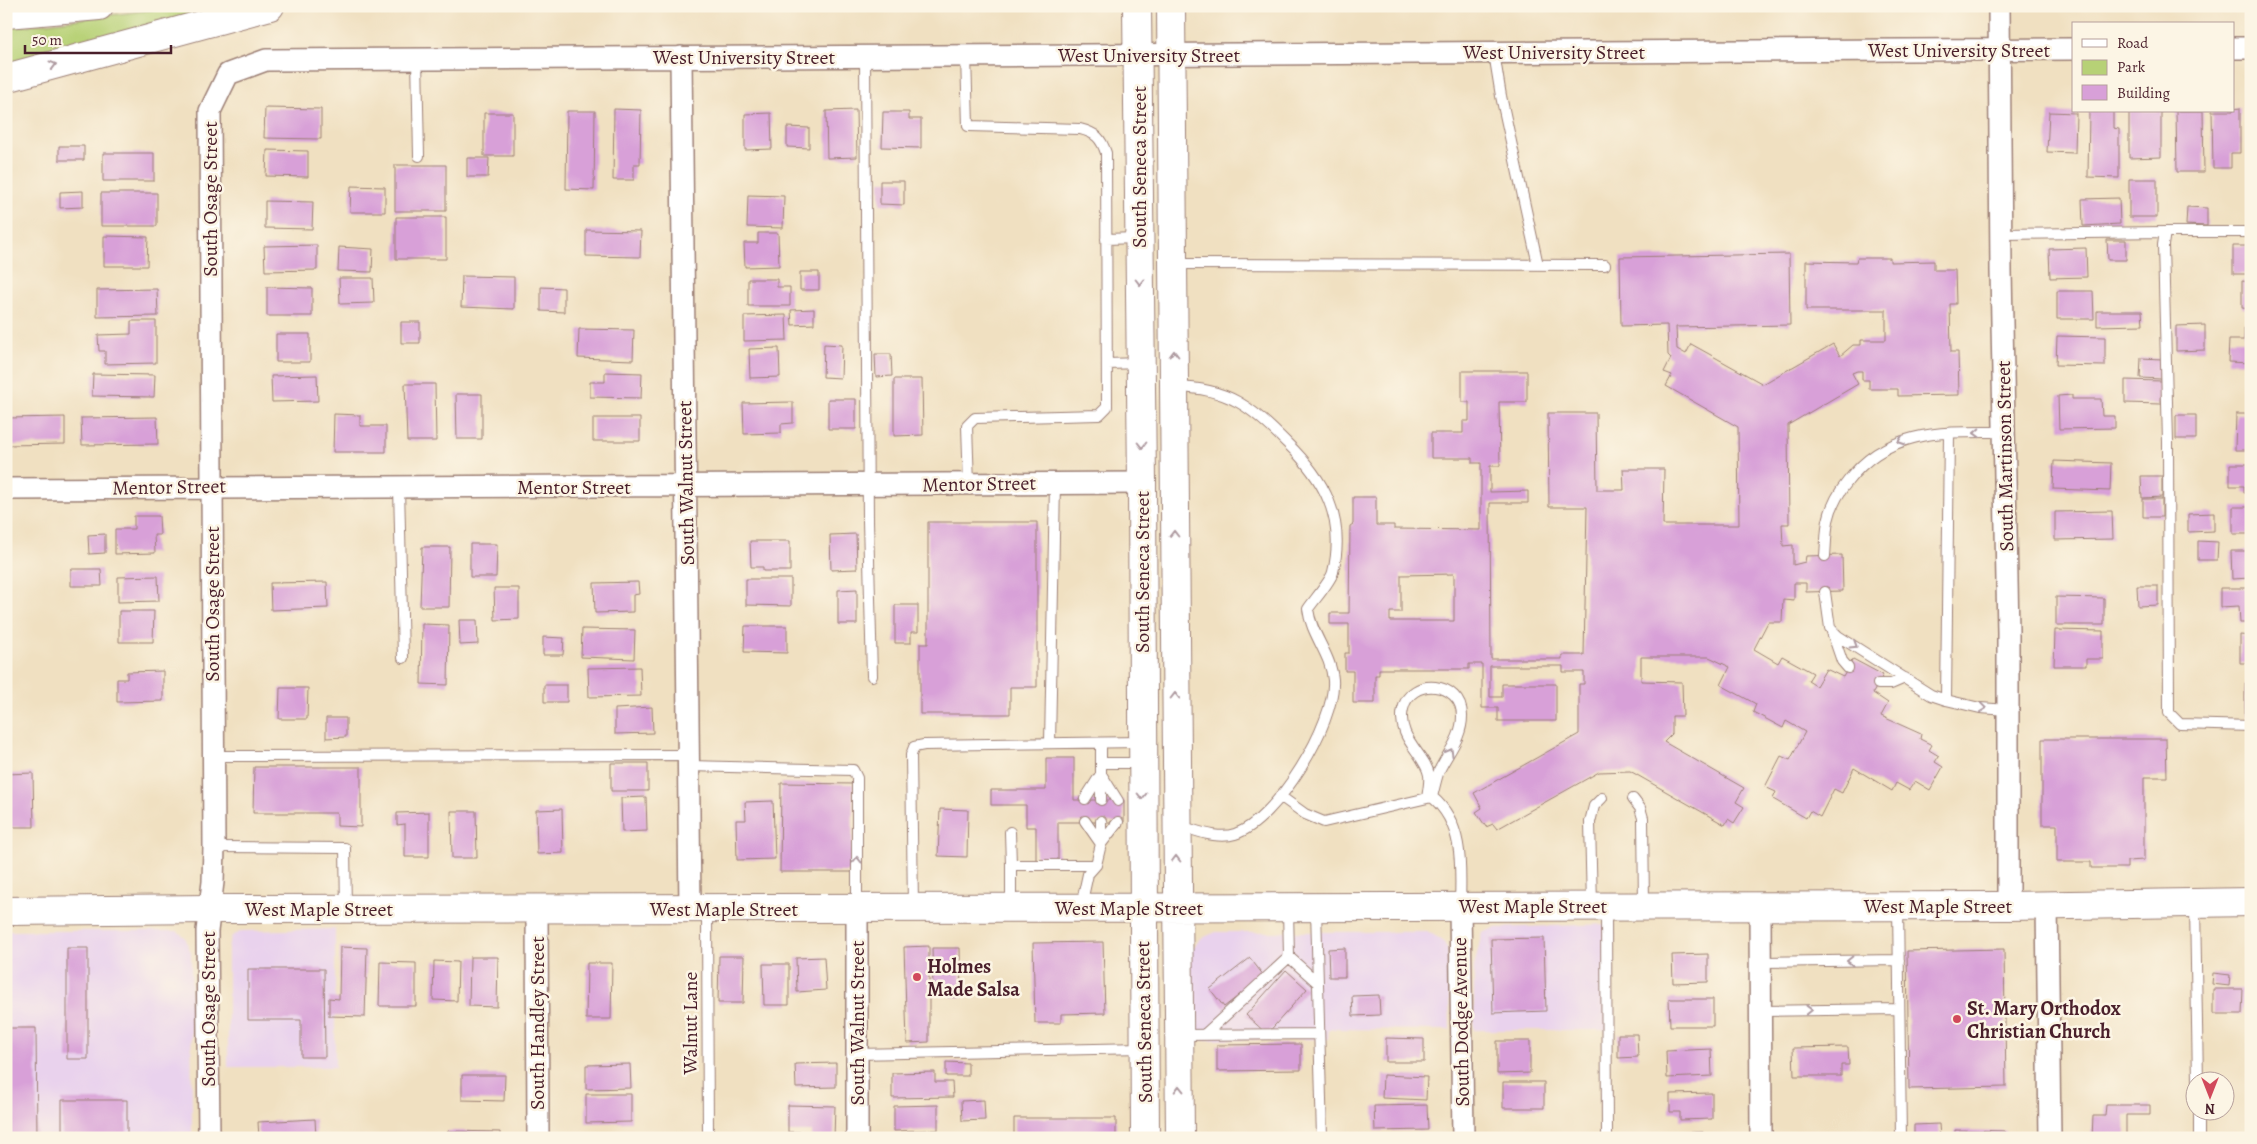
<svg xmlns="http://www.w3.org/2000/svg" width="2257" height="1144" viewBox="0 0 2257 1144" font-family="Alegreya,serif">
	<rect width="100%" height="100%" fill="#fcf5e5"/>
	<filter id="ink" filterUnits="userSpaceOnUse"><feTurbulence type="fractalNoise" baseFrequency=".02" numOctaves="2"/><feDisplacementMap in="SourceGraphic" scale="10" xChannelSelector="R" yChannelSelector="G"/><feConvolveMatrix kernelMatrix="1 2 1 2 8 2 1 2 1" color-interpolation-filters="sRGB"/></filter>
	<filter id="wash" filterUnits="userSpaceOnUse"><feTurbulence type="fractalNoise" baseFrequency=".0096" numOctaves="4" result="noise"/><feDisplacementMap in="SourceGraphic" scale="20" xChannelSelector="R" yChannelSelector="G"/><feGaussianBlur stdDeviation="1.12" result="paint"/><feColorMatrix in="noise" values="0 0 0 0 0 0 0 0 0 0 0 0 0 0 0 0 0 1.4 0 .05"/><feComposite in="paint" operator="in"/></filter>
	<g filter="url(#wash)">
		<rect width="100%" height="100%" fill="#f0e0c1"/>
		<!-- built -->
		<path fill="#e9d2ed" d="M1612,924V1030H1474V967L1482,933L1495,928Z
			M335,929V1067H228V947L232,936L242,931Z
			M6,931H177L185,937L191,953L192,1138H6Z
			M1216,932H1429L1443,941L1448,950L1450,1030L1329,1029L1328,1039L1190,1040V952L1200,939Z"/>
		<!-- green -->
		<path fill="#b7d176" stroke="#807850" d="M183,6H205L206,12L6,66V28Z"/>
		<g id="blocks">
			<!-- building -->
			<path fill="#d8a0d8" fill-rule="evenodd" d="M265,108L321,109V139L264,138Z
				M2240,108V153H2231V168H2213L2212,111H2233V109Z
				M614,109L641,110L640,164H634V180H613Z
				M856,110L857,157L827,158L826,111Z
				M567,111H595L594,190L566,189Z
				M2089,111H2113V128L2119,129V178L2088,177Z
				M2129,111H2161V157L2129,158Z
				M2176,111H2203L2204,172H2177Z
				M883,112H909V119H921V148L882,147Z
				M2049,112L2076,113L2075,153L2047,152Z
				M484,113H513V156H484Z
				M771,113L772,149L745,150V114Z
				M787,127L809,128V148L787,147Z
				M59,146H84V160H59Z
				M267,150L308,151V177L266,176Z
				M103,153H154V181H103Z
				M467,158H489L488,177H467Z
				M395,165H446V211H395Z
				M2129,179H2157V217H2129Z
				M880,181H904V205L880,204Z
				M351,186L385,187V212H350Z
				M83,191V207L60,208V192Z
				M101,193H157V226H101Z
				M748,195L784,196L783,228L747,227Z
				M2119,198L2120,224L2083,226L2082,199Z
				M265,201L313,202L312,229L265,228Z
				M2187,207L2207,208V226L2186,225Z
				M396,217H446V259H396Z
				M586,230L641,231L640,257L586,256Z
				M758,233H778L779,266L745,267L744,243H758Z
				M104,236L148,237L147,266H104Z
				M2107,240H2126V260H2108Z
				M317,245V270L265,271L264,246Z
				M2233,246H2251V274H2233Z
				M339,247L373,249L372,272L338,271Z
				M2086,248L2087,277L2050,278L2049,249Z
				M1789,254L1790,325L1676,327L1677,349L1686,354L1691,344L1763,384L1833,344L1840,356L1853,345H1861V340H1886V310H1806V261L1856,262L1857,258H1890V262L1934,261V270H1955L1956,304H1950L1951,352H1958L1959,395L1898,396V389H1869V380H1862V371H1857L1852,373L1858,384L1788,425L1789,524H1782L1783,546L1793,545V565L1805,562L1806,556L1842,555L1843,591L1806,592V583H1794V600L1783,599L1782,622H1768L1754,649L1778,663L1782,656L1813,673L1808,681L1816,686L1826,669L1843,677L1853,659L1883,675L1873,693L1888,703L1881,716L1921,734L1920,739L1932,745L1929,750L1939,756L1935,762L1943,767L1930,790L1915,781L1909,790L1896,783L1892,791L1854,768L1842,793L1834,789L1820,817L1810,811L1806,818L1773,799L1776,792L1765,787L1781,756L1790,760L1805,732L1786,721L1783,728L1753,712L1756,704L1721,685L1730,667L1709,657H1641V681L1682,682L1683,716H1672V734L1664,742L1744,788L1736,802L1744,807L1734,823L1728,819L1725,825L1630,771L1599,772L1497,829L1493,824L1486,827L1476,812L1482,808L1474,793L1579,734V684H1584V672H1563V666H1490V697H1502V684H1556V721H1498V708H1482V664H1469V669H1379V675H1375V703H1353V671H1345V653H1349V624H1330V613H1349L1350,526L1353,524V497H1376V525H1394V529L1481,530V463H1472V458H1431V433H1463V421H1469V402H1462V371H1527V402H1499L1500,466H1490V492L1528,491V503H1490L1491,659H1562V655H1584L1587,507H1549L1548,413H1596L1597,490H1624L1623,469H1664L1663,525H1739L1738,427L1666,386L1672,375L1664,372L1671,358L1668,355L1667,325L1621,326L1620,257ZM1454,574V621H1390V612H1401V575Z
				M800,272H819V290H800Z
				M462,276L514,277V309L461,307Z
				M339,278H373L374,303L340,304Z
				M748,279H777V287H790V306H748Z
				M2242,281L2251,282V309L2242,308Z
				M267,287L312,288V316H267Z
				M541,287L564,288V312L541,311Z
				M157,289L158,316L97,317V290Z
				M2057,291H2093L2094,319H2057Z
				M814,309V324L792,325L791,310Z
				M2097,311H2142L2143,325L2097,326Z
				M786,315L787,340L744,341V316Z
				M131,321H156V363L105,364V351H99L98,335L131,334Z
				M401,322H420V343H401Z
				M2205,325V350L2176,351V326Z
				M2244,328H2251V363L2228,362L2229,340H2244Z
				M579,329L634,330L633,360L578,358Z
				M276,334H310V362H276Z
				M2057,336L2105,337V366L2056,365Z
				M824,344L842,345L841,378L823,377Z
				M779,348L780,377L750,378L749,349Z
				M875,354H891L892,376L876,377Z
				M2141,358L2162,359L2161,379L2140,378Z
				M605,372L642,373L641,398L590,397V382H605Z
				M93,374L155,375L154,397L92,396Z
				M317,375L318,401L272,402L271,376Z
				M894,379H922L923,435L894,436Z
				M2125,380L2162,381L2161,404L2125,403Z
				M405,384H435L436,441H407Z
				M456,394H482V439H457Z
				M2072,395V399H2101L2102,416H2115V428L2059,429L2058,396Z
				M828,399H856V429H828Z
				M793,402V423L781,424V433L744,434L743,403Z
				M334,414L360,415V426H386V452H333Z
				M2236,414H2251V450H2235Z
				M2176,415H2196V439H2176Z
				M65,417V444L6,445V418Z
				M157,417L158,444L82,445L81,418Z
				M593,418H640V441H593Z
				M2054,461L2111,463L2110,491L2053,489Z
				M2230,464H2251V493H2244V486H2230Z
				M2141,476H2162V497L2142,498Z
				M2143,499H2162V517H2143Z
				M2233,507H2251V534H2233Z
				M2112,511L2113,539L2055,540V512Z
				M2214,513V531L2188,532V514Z
				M134,516H159L160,535H154L155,553L115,554V529H134Z
				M928,522H1037V687H1010V714H920V644H928Z
				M105,534V553L89,554L88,535Z
				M856,534L857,569L831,570L830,535Z
				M750,541H790V571H763V567H751Z
				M2198,541L2218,542L2217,560H2198Z
				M470,544H497L496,577H470Z
				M422,547H450L449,607H420Z
				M2231,551H2251V578L2232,579Z
				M71,569H101L102,586H71Z
				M158,576L159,601L118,602V577Z
				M746,579H791V606L746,605Z
				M327,582L328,608L271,610L270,583Z
				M638,582L639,594L633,595V612L595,613L594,583Z
				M2137,586H2158V605L2138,606Z
				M494,588H519V619L495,620Z
				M2220,588H2251V623H2240L2239,606L2220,607Z
				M857,589V624H838V590Z
				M2056,597L2104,598V625H2056Z
				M895,605H918V632H911V643H895Z
				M119,611H154L153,642H119Z
				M459,620H477L478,644L460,645Z
				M422,624L449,625L448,685L421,684Z
				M745,626H787V653L744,652Z
				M582,629L635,630L634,659L581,657Z
				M2055,630L2103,631V659H2086V666H2054Z
				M2240,635L2251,636V663H2240Z
				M543,637L564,638L563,655H543Z
				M640,667L641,696L589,697L588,668Z
				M163,671V701L117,702V679H127V672Z
				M2245,683H2251V716H2245Z
				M544,685H567V702H544Z
				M280,688H308L307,719H279Z
				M652,707L653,733L615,734V709Z
				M326,718H346V737L326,738Z
				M2042,739H2166L2167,777H2144V860L2127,861V868H2091V862H2057V825H2042Z
				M1046,758H1074V800H1124V822H1058V862H1036V827H1026V805H991V790H1046Z
				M611,763H648V791H611Z
				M254,767H361V827L337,826V813H253Z
				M33,773L34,827H6V774Z
				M781,783L853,784L852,872H780Z
				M646,797L647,831L622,832L621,798Z
				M773,801L775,859L737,860L736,820H746L745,802Z
				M562,809L563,853L537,854L536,810Z
				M940,809L968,810L967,857L938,856Z
				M451,811H476L477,858H452Z
				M429,812V857H405V824L397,825V813Z
				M1544,938L1546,1011L1493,1013L1491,939Z
				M1103,942L1105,1013L1061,1014V1023H1035L1033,943Z
				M929,946V1042L907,1043L904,947Z
				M340,947L367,948L365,1017L329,1016V998L339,999Z
				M67,948H88V1059H67Z
				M932,948H960L961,997H950V989H933Z
				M1345,948V977H1329L1328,949Z
				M2004,949L2006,1087L1909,1089L1907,951Z
				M1708,954V982L1673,983L1672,955Z
				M719,956H744L743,1003H718Z
				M470,957H498L497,1007L469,1006Z
				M824,957L826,990L797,992L796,958Z
				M1250,958L1264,976L1224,1007L1210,989Z
				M434,961L458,962L457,1001L433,1000Z
				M380,962L416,963V1006H379Z
				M587,963H612L611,1019H586Z
				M763,964H789V1005H764Z
				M248,969H324L325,1057H301V1020H248Z
				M1286,970L1307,989L1267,1034L1246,1015Z
				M2213,973L2230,975L2229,986L2212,984Z
				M2213,989H2243L2242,1014H2213Z
				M1379,995L1380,1015L1353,1016L1352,996Z
				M1669,999H1713V1026H1670Z
				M6,1028H36L37,1138H6Z
				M1618,1034H1637L1638,1057L1618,1058Z
				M1386,1038L1424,1039V1062H1386Z
				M1497,1041H1530V1073L1497,1074Z
				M1301,1044V1070L1217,1071V1045Z
				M1848,1047L1849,1065H1841V1076H1794L1793,1048Z
				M1711,1049L1712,1076L1667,1078L1666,1051Z
				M946,1062L968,1063V1076H946Z
				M836,1063V1087L796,1088L795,1064Z
				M630,1064L631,1088L586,1089V1065Z
				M935,1072V1082H952L953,1097L892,1098V1073Z
				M462,1075H505L504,1101L462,1100Z
				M1383,1075L1427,1077L1426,1100L1382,1098Z
				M1503,1082H1544V1108H1503Z
				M1712,1093V1119L1680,1120V1112H1670V1094Z
				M586,1094H631V1122L586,1123Z
				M62,1100H127V1138H62Z
				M984,1100L985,1120L962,1121L961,1101Z
				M788,1105L835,1106L834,1138H812V1132H788Z
				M938,1105V1130L894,1131V1106Z
				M1427,1105L1428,1130L1375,1131L1374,1106Z
				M2106,1105H2150V1115H2126V1138H2092L2093,1116H2105Z
				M1014,1118H1116V1138H1014Z
				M315,1119L316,1138H259L258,1122Z
				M1939,1124L1940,1138H1914V1125Z
				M1955,1130L2005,1131V1138H1955Z
				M448,1131L500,1132V1138H447Z
				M1703,1132V1138H1661V1133Z"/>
		</g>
	</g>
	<g filter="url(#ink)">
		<use href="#blocks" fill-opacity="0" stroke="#9d8076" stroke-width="1"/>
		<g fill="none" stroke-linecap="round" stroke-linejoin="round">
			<!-- lane casing -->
			<g stroke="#9d8076" stroke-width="12">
				<path id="lane" d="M1494,53L1501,96L1538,265
					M966,56L968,126L1080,129C1096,133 1101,138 1106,153L1107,407L1099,415L975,418L967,426L969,485
					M865,57L868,521L872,676
					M417,58L419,156
					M2251,232H2165L2163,245L2168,442L2169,713L2180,724L2251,726
					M2001,234L2165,232
					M1106,239L1137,238
					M1174,264L1605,265
					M1107,364L1141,363
					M1176,387C1228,388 1252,407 1287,443C1324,479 1346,518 1333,572C1331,581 1314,600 1308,609C1311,635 1331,654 1333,680C1336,723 1276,821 1235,834C1217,840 1196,830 1179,826
					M1949,434L1946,700L1980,708L2008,710
					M399,487L403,658
					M1825,556C1826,544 1826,532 1828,521C1831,507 1839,492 1848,481C1888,428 1945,432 2004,432
					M1825,592L1830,628L1838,636L1931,695L1946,700
					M1831,629L1842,661L1848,668
					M1878,684H1891L1905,678
					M1050,743L1055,484
					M1101,743V800
					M213,756L689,755
					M1101,763H1142
					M689,766L853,770L857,778V908
					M1280,796L1305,814L1324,822L1432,797C1464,823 1461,867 1460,905
					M1427,798C1428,791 1430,782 1429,775C1426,755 1396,738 1403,709C1410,676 1462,681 1462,716C1462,738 1448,752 1439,771C1436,779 1434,789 1432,797
					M1085,799L1101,774L1118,801
					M1633,799L1640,808L1643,818L1644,905
					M1085,821L1101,844L1118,822
					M1010,832L1011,865
					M214,847L345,848L346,908
					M2195,905L2198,1082
					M1011,906V865H1096
					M1081,906L1088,874L1096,865L1101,844V821
					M1592,906L1590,822L1594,806L1602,798
					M1898,906L1901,1138
					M913,907L911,755L914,747L924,745L1141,742
					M1316,908L1322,1138
					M1606,909L1607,1138
					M707,910L708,1138
					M1289,957L1318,983
					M1760,962L1899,960
					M1760,1011L1899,1009
					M1180,1035L1319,1034
					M1204,1035L1289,957L1288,908
					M857,1054L1143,1048
					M2199,1112V1138"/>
			</g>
			<!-- street casing -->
			<g stroke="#9d8076" stroke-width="24">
				<path id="street" d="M1999,6L2001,271L2008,632V906
					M2233,48H2251
					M681,57L690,909
					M6,489L1142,483
					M2047,905L2050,1138
					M1460,906L1463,1138
					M1760,906L1761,1138
					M537,909L538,1138
					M857,909V1138
					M209,1138L207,931L213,882L214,847L210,111L228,74L266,60L2073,49"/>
			</g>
			<!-- secondary casing -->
			<g stroke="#9d8076" stroke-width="30">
				<path id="secondary" d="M1137,6L1142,483L1145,1138
					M1171,6L1180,1138
					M6,78L270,6
					M6,911L210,909L2008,906L2251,902"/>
			</g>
			<!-- highway casing -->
			<g stroke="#9d8076" stroke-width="30">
				<path id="highway" d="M6,14L99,6"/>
			</g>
			<!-- lane -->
			<use href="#lane" stroke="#fff" stroke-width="10"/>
			<!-- street -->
			<use href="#street" stroke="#fff" stroke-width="21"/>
			<!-- secondary -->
			<use href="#secondary" stroke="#fff" stroke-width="28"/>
			<!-- highway -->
			<use href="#highway" stroke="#fff" stroke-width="28"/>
		</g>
		<!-- one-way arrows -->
		<defs><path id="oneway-chevron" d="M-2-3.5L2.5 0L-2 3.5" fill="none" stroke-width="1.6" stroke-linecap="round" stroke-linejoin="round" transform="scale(1.25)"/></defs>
		<g stroke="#ae9aa0">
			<use href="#oneway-chevron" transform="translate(53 65) rotate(-15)"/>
			<use href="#oneway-chevron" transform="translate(1140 282) rotate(90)"/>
			<use href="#oneway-chevron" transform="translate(1174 354) rotate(-90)"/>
			<use href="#oneway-chevron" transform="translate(1977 433) rotate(178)"/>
			<use href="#oneway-chevron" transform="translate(1901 441) rotate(160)"/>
			<use href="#oneway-chevron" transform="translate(1142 445) rotate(90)"/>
			<use href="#oneway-chevron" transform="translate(1174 534) rotate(-90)"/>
			<use href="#oneway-chevron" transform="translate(1854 645) rotate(32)"/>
			<use href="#oneway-chevron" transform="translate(1175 696) rotate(-90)"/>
			<use href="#oneway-chevron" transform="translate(1983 708) rotate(7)"/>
			<use href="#oneway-chevron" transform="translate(1450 752) rotate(-61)"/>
			<use href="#oneway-chevron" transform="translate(1142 796) rotate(90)"/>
			<use href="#oneway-chevron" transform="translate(1176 859) rotate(-90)"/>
			<use href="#oneway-chevron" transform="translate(857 860) rotate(-90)"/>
			<use href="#oneway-chevron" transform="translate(1850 961) rotate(179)"/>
			<use href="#oneway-chevron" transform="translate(1809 1010) rotate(-1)"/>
			<use href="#oneway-chevron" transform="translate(1179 1089) rotate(-91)"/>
		</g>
	</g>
	<!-- markers -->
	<g fill="#d1495b" stroke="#fcf5e5" stroke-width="2">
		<circle cx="917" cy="977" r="5"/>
		<circle cx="1957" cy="1019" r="5"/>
	</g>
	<g text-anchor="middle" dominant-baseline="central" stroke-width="5" stroke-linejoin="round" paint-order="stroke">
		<!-- street labels -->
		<g font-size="20" fill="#4a1f2b" stroke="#fcf5e5">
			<text x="1959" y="50">West University Street</text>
			<text x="1554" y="52">West University Street</text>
			<text x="1149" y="55">West University Street</text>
			<text x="744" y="57">West University Street</text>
			<text transform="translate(1139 167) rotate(-90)">South Seneca Street</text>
			<text transform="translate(210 199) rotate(-90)">South Osage Street</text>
			<text transform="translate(2005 456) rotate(-91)">South Martinson Street</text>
			<text transform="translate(686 483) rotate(-91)">South Walnut Street</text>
			<text transform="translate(979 484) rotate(-1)">Mentor Street</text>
			<text transform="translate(169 487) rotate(-1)">Mentor Street</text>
			<text x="574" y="487">Mentor Street</text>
			<text transform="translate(1142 572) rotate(-90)">South Seneca Street</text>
			<text transform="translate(212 604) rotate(-90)">South Osage Street</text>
			<text x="1533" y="906">West Maple Street</text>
			<text x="1938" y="906">West Maple Street</text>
			<text x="1129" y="908">West Maple Street</text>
			<text x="319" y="909">West Maple Street</text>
			<text x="724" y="909">West Maple Street</text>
			<text transform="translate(208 1009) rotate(-90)">South Osage Street</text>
			<text transform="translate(1144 1022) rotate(-91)">South Seneca Street</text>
			<text transform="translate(1461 1022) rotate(-91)">South Dodge Avenue</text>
			<text transform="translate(537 1023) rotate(-90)">South Handley Street</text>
			<text transform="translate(690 1023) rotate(-90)">Walnut Lane</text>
			<text transform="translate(857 1023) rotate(-90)">South Walnut Street</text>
		</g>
		<!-- poi labels -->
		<g font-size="20" font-weight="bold" fill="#4a1f2b" stroke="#fcf5e5" text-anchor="start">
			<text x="927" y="966">Holmes<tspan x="927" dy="23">Made Salsa</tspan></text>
			<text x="1967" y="1008">St. Mary Orthodox<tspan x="1967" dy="23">Christian Church</tspan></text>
		</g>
	</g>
	<!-- margin -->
	<rect width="2257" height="1144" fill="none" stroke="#fcf5e5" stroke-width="25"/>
	<!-- legend -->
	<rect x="2072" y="22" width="162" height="90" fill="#fcf5e5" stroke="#b59f9b"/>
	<rect x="2082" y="39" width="25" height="8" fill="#ffffff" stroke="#b59f9b"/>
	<text x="2117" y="48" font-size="15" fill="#4a1f2b">Road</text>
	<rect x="2082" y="60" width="25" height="15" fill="#b7d176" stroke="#b59f9b"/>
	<text x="2117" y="72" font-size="15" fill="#4a1f2b">Park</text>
	<rect x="2082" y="85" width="25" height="15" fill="#d8a0d8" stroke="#b59f9b"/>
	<text x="2117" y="98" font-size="15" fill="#4a1f2b">Building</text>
	<!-- north arrow -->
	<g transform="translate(2210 1096) rotate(180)"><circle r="24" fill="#fcf5e5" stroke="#b59f9b"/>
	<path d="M0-4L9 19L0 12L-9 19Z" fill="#d1495b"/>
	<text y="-8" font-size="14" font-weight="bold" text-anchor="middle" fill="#4a1f2b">N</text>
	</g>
	<!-- scale -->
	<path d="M25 45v8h146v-8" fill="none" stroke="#4a1f2b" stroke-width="2.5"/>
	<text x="32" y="45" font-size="15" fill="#4a1f2b" stroke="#fcf5e5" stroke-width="4" paint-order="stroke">50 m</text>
</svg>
